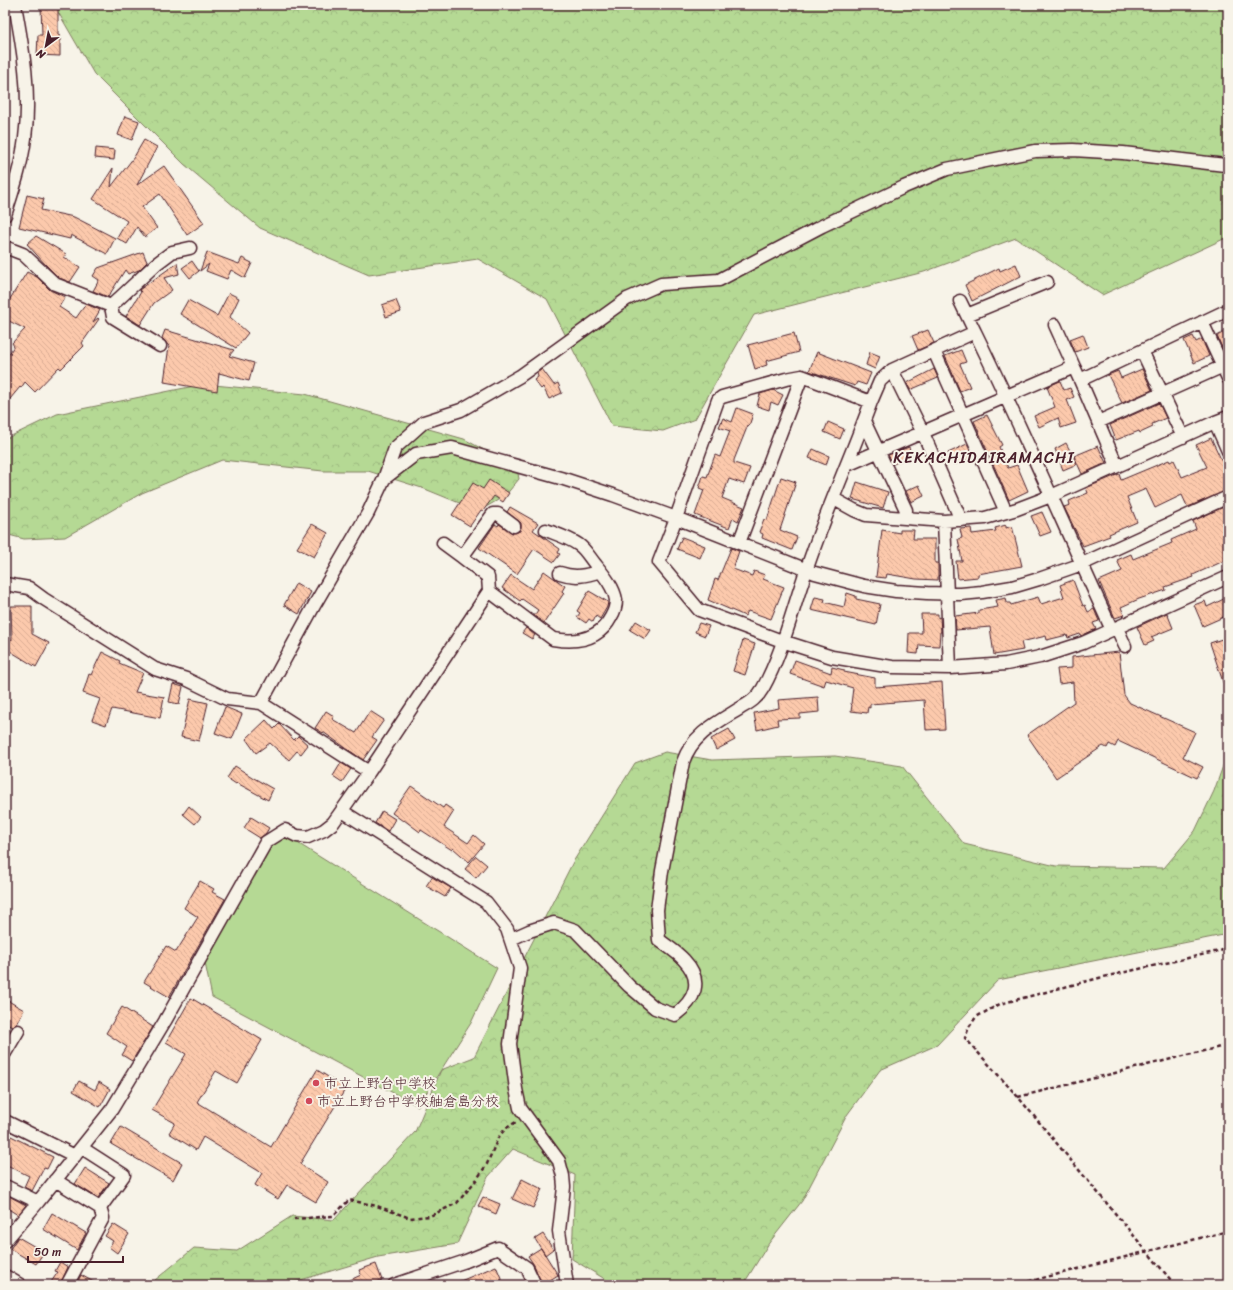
<svg xmlns="http://www.w3.org/2000/svg" width="1233" height="1290" viewBox="0 0 1233 1290" font-family="Sriracha,'Klee One',sans-serif">
	<defs>
		<pattern id="forest-crowns" width="20" height="18" patternUnits="userSpaceOnUse"><rect width="20" height="18" fill="#b5d994"/><path d="M2 6a3 3 0 1 1 6 0M12 15a3 3 0 1 1 6 0" fill="none" stroke="#9dba80"/></pattern>
		<pattern id="building-back-hatch" width="6" height="6" patternUnits="userSpaceOnUse"><rect width="6" height="6" fill="#fcc9ac"/><path d="M-1 5l2 2M0 0l6 6M5-1l2 2" fill="none" stroke="#daac94"/></pattern>
	</defs>
	<rect width="100%" height="100%" fill="#f7f3e8"/>
	<filter id="ink" filterUnits="userSpaceOnUse"><feTurbulence type="fractalNoise" baseFrequency=".025" numOctaves="2"/><feDisplacementMap in="SourceGraphic" scale="8" xChannelSelector="R" yChannelSelector="G"/><feConvolveMatrix kernelMatrix="1 2 1 2 8 2 1 2 1" color-interpolation-filters="sRGB"/></filter>
	<g filter="url(#ink)">
		<!-- forest -->
		<path fill="url(#forest-crowns)" stroke="#807c60" d="M54,5H1228V237L1102,295L1016,238L924,272L754,315L695,419L663,431L612,426L547,299L478,259L369,275L260,228L184,164L94,74Z
			M204,384L305,394L464,439L517,468L519,479L505,496L479,511L425,489L368,471H323L222,460L142,493L65,537L24,539L5,534V439L57,414Z
			M665,752L712,760L835,756L902,766L964,844L1056,866L1164,868L1195,831L1214,791L1228,752V934L998,980L937,1045L880,1070L847,1115L802,1201L769,1243L743,1285H623L608,1281L572,1259L575,1175L513,1149L488,1177L457,1244L378,1257L284,1285H149L194,1248L237,1251L292,1216L334,1220L415,1132L441,1070L474,1057L573,862L635,763Z"/>
		<!-- pitch -->
		<path fill="#b5d994" stroke="#807c60" d="M288,837L497,968L471,1023L418,1106L212,997L205,963L212,943L272,843Z"/>
		<!-- building -->
		<path fill="url(#building-back-hatch)" stroke="#4a1f2b" d="M41,5H58V35L60,36V56L37,55L38,35H42Z
			M125,116L139,121L132,140L118,135Z
			M144,140L157,147L137,185L164,166L204,223L187,235L160,194L142,207L157,228L145,237L137,227L127,244L117,238L127,221L93,199L113,168L111,187L134,157Z
			M96,148L115,150L114,160L95,158Z
			M27,195L44,199L41,210L74,217L115,238L107,254L71,235L70,239L19,227Z
			M36,236L66,254L64,257L80,267L70,282L59,278L45,264L27,244Z
			M143,252L147,262L139,270L128,274L125,270L108,297L93,291L99,280L93,276L98,268Z
			M207,252L239,264L242,258L252,263L245,278L231,270L227,279L206,271L209,264L200,271Z
			M192,261L199,271L190,278L182,268Z
			M177,263L179,274L164,278L172,290L154,303L140,325L126,316L141,292L139,290Z
			M1016,264L1021,276L972,301L965,285L999,268L1000,271Z
			M27,272L37,277L50,290L65,297L59,307L76,318L86,304L100,310L93,322L98,318L99,319L82,343L84,346L61,369L59,367L35,392L25,382L21,388L20,387L5,405V360L14,346L12,343L25,329L5,319V300L8,302Z
			M229,293L239,298L230,317L248,333L236,348L180,314L188,300L217,316Z
			M396,300L401,312L386,317L382,305Z
			M165,330L234,350L229,356L254,363L249,381L219,373L217,391L164,382L169,346L162,338Z
			M928,330L934,343L918,350L912,336Z
			M1228,330V357H1226L1217,336Z
			M794,333L799,352L766,361L767,365L755,369L748,345Z
			M1083,334L1088,347L1075,352L1070,339Z
			M1193,336L1196,342L1202,339L1209,356L1194,363L1184,340Z
			M961,350L966,362L960,364L970,387L960,391L945,356Z
			M817,352L871,373L866,385L857,382L855,386L809,371Z
			M870,352L880,356L875,369L866,365Z
			M542,369L554,385L558,383L562,393L549,399L543,387L541,389L534,380L538,377L537,373Z
			M934,369L938,378L910,390L907,383Z
			M1142,369L1152,390L1122,403L1108,375L1118,371L1121,378Z
			M1060,381L1064,390L1070,388L1074,397L1067,400L1076,423L1061,428L1058,418L1039,427L1034,416L1055,407L1047,387Z
			M773,390L783,395L778,405L771,402L769,410L757,406L760,394Z
			M1159,403L1166,418L1152,424L1153,427L1140,433L1139,431L1116,440L1110,425Z
			M737,408L753,414L749,426L748,425L734,460V463L750,468L744,484L729,479L722,498L744,507L738,521L733,518L729,528L695,515L704,490L699,488L703,476L707,477L715,455L720,457L730,431L719,427L723,418L732,422Z
			M987,415L1002,445L999,447L1008,468L1017,465L1028,491L1009,500L974,421Z
			M828,422L844,429L840,439L824,432Z
			M1211,438L1228,474V490L1188,507L1187,506L1182,495L1155,508L1146,489L1127,497L1137,522L1109,534L1110,536L1083,546L1064,507L1070,505L1069,501L1088,493L1086,488L1119,474L1121,480L1169,460L1170,462L1174,460L1182,477L1207,467L1196,445Z
			M1066,443L1077,464L1063,470L1055,449Z
			M967,444L973,457L954,465L948,453Z
			M1098,446L1106,463L1082,474L1074,456Z
			M909,447L912,456L893,464L888,455Z
			M813,449L829,456L826,465L809,458Z
			M781,477L796,482L780,530L797,537L792,550L762,538L763,534L759,532L764,519L767,520Z
			M489,480L509,493L503,502L494,496L483,511L481,510L470,526L452,515L473,483L483,489Z
			M857,482L888,492L883,508L852,499Z
			M919,485L924,496L911,502L906,491Z
			M1228,505V559L1193,575L1194,577L1165,587L1166,590L1139,599L1121,607L1124,615L1115,618L1099,581L1122,571L1117,560L1131,554L1133,559L1172,543L1171,540L1196,529L1193,521Z
			M510,507L538,523L533,530L560,549L558,553L560,554L554,562L534,549L517,574L479,548L495,524L498,526L499,524L513,533L520,531L521,527V523L507,512Z
			M1042,512L1051,532L1040,536L1031,516Z
			M312,524L328,533L314,557L297,548Z
			M1006,525V528L1012,526L1022,566L978,574V577L958,579L956,561H962L958,539L962,538L960,529L971,528L972,534L996,531L995,528Z
			M882,530L900,533V530H914L913,539H935V563H938V580L916,579L887,574L886,578L876,577Z
			M682,537L705,546L700,558L677,549Z
			M731,548L739,551L733,569L752,576L754,571L765,575L763,579L784,587L771,619L748,611L745,616L708,600L715,579L718,580Z
			M544,571L565,586L562,591L564,593L544,623L534,616L538,610L522,599L520,601L502,588L511,575L532,589Z
			M1073,580L1083,606L1085,605L1088,612L1094,609L1099,621L1093,623L1096,629L1081,636L1080,634L1068,638L1067,635L1047,640L1046,636L1021,642L1023,650L994,655L990,627L956,630L955,616L979,613V610L998,607L996,600L1006,598L1007,603H1010L1011,605L1038,597L1041,604L1064,597L1060,585Z
			M296,583L311,592L299,614L284,605Z
			M589,591L608,602L607,607L600,619L596,616L593,622L589,619L586,623L577,617L580,613L577,611Z
			M847,593L856,596V599L880,604L876,625L811,610L815,597L825,599L824,602L844,607Z
			M1228,597V615L1203,626L1194,605L1205,601L1207,607Z
			M11,606H32V634L49,643L36,667L5,648V635L12,640Z
			M1167,613L1173,628L1151,637L1154,641L1145,645L1137,627Z
			M921,614H938V618L940,617L941,632H940L939,646L919,645L918,654L908,653L909,633H922Z
			M636,621L651,630L645,639L630,630Z
			M699,623L709,626L705,636L695,632Z
			M526,628L535,635L532,639L522,633Z
			M1228,637V691H1226L1210,643Z
			M743,640L755,644L745,675L733,671Z
			M102,652L120,661L119,663L143,673L135,692L164,697L160,718L112,709L106,725L92,720L100,699L83,693L89,674L91,675Z
			M1119,652L1124,695L1130,703L1195,732L1183,757L1203,767L1197,778L1118,741L1115,747L1109,744L1107,748L1103,746L1056,778L1027,735L1074,702L1073,682L1059,684L1057,669L1072,668V657Z
			M795,660L831,673L832,667L844,670V672L875,678V687L942,682L945,729L926,730L924,700L870,704V708L868,707L867,713L851,711L852,705L851,704L853,688L826,680L824,686L790,674Z
			M173,684L183,687L179,704L169,702Z
			M818,697L819,712L800,714V718L777,719L778,725L757,730L754,713L779,708L778,700Z
			M190,699L208,703L199,741L181,737Z
			M225,707L242,714L232,739L215,733Z
			M326,711L334,716L332,719L356,733L370,711L384,720L372,737L377,740L363,760L323,732V733L315,728Z
			M266,720L274,729L279,724L294,740L298,736L308,745L301,754L297,751L289,760L270,743L256,753L246,739Z
			M729,729L735,740L716,750L711,739Z
			M341,763L351,769L342,782L333,776Z
			M235,766L252,777L273,789L268,800L237,783L236,784L227,778Z
			M411,786L443,808L445,805L454,811L444,827L468,843L474,835L484,844L469,862L453,848L452,850L421,830L420,832L404,820L403,821L392,813Z
			M189,806L201,817L195,824L183,814Z
			M382,811L395,819L388,831L375,823Z
			M251,817L269,828L266,833L260,838L244,828Z
			M476,856L487,865L476,878L465,869Z
			M432,877L451,888L445,897L426,886Z
			M200,881L214,889L212,892L225,899L169,997L144,982L166,946L176,952L198,917L184,908Z
			M191,998L262,1040L237,1083L216,1071L197,1102L271,1147L317,1070L346,1088L300,1164L328,1182L316,1202L287,1185L278,1199L255,1185L262,1173L203,1137L196,1150L169,1133L175,1123L152,1110L186,1054L166,1042Z
			M5,999L24,1010L16,1024L12,1027L5,1023Z
			M122,1007L153,1027L132,1061L122,1055L127,1047L106,1033Z
			M79,1081L95,1090L99,1082L110,1089L100,1107L73,1091Z
			M121,1127L182,1163L173,1180L111,1144Z
			M5,1133L53,1157L47,1169L44,1168L32,1191L24,1187L29,1176L5,1164Z
			M85,1168L109,1183L98,1198L75,1184Z
			M522,1179L542,1189L533,1208L512,1199Z
			M5,1194L26,1205L18,1215L5,1207Z
			M483,1197L500,1204L496,1214L478,1206Z
			M52,1213L86,1233L77,1250L43,1229Z
			M113,1224L129,1234L117,1253L109,1247L113,1241L105,1236Z
			M543,1234L553,1249L545,1255L535,1239Z
			M18,1237L44,1252L36,1264L10,1249Z
			M541,1248L558,1275L542,1285L534,1265L528,1256Z
			M60,1262L68,1267L60,1285H49L58,1272L55,1271Z
			M376,1264L382,1280L367,1285H339L361,1275L359,1270Z
			M496,1266L504,1285H451Z
			M81,1275L99,1285H76Z"/>
		<g fill="none" stroke-linecap="round" stroke-linejoin="round">
			<!-- minor casing -->
			<g stroke="#4a1f2b" stroke-width="15">
				<path id="minor" d="M5,215C13,190 22,164 25,138C31,94 23,48 15,5
					M5,247L23,254L55,284L111,306L156,264L172,252L190,248
					M960,301L975,332
					M111,306L113,317L160,346
					M967,315L1047,282
					M1202,322L1228,378
					M1055,325L1074,367
					M934,351L1006,512
					M1142,351L1183,437
					M892,370L923,433L961,520
					M1080,380L1117,466
					M871,402L802,376L786,379L722,397L718,400L676,518L659,562L699,610L782,641L832,657L892,667L950,668L1006,664L1040,657L1083,643L1228,577
					M1228,417L1215,422L1228,451
					M864,421L906,510L905,518
					M1098,422L1228,364
					M847,465L1074,367L1080,380L1228,310
					M385,478L416,454L452,448L564,479L613,495L676,518L815,573L864,586L896,591L927,593L961,594L982,592L1012,587L1039,579L1082,564L1228,497
					M834,499L854,510L866,515L944,521L985,518L1017,509L1051,496L1215,422
					M944,521L950,668
					M443,543L462,557
					M739,543L802,376
					M560,573C574,578 586,576 600,571
					M5,584L29,588L44,599L155,669L186,679L227,699L261,703L369,772
					M489,591L488,577L462,557L493,514H498L514,526
					M1117,628L1125,646
					M261,703L315,604L368,513L384,479L395,448L424,422L461,410L520,376L627,299L661,284L719,280L822,226L904,187L947,169L1035,151L1073,150L1123,153L1225,165L1228,164
					M342,811L486,902L507,929L520,968L510,1044L516,1089L520,1108L559,1161L563,1176L564,1187L559,1231L567,1285
					M511,939L529,931L554,923L575,930L629,986L655,1008L675,1015C695,1000 704,981 684,960C677,952 667,946 659,940L657,910L662,871L683,762C692,735 716,723 739,709C749,703 757,699 763,688C782,654 793,608 806,571C825,514 850,459 871,402L880,381L892,370L975,332C1023,430 1066,531 1112,630
					M5,1053L18,1031
					M5,1121L75,1156
					M82,1148L124,1175L100,1208
					M55,1180L100,1208L103,1218L67,1285
					M5,1186L38,1202
					M5,1241L38,1202L112,1109L165,1021L266,842L285,830L297,836L308,837L324,830L333,823L369,772L489,591L553,639C576,643 599,640 611,617C614,612 616,606 616,600C614,587 603,574 595,564C590,558 585,549 579,545C569,538 556,534 546,530
					M5,1276L20,1285
					M394,1285L466,1261L498,1248L527,1268L535,1285"/>
			</g>
			<!-- path -->
			<path stroke="#4a1f2b" stroke-width="2.5" stroke-dasharray="4 3" stroke-linecap="butt" d="M1018,1097L1228,1045
				M294,1219L333,1216L349,1200L377,1206L410,1218L430,1216L457,1203L477,1179L487,1164L498,1138L505,1129L516,1122
				M1015,1285L1228,1231
				M1175,1285L1018,1097L965,1038L969,1027L976,1017L1000,1004L1099,978L1228,949"/>
			<!-- minor -->
			<use href="#minor" stroke="#f7f3e8" stroke-width="12"/>
		</g>
	</g>
	<!-- markers -->
	<g fill="#d1495b" stroke="#f7f3e8" stroke-width="1.5">
		<circle cx="316" cy="1083" r="4"/>
		<circle cx="309" cy="1101" r="4"/>
	</g>
	<g text-anchor="middle" dominant-baseline="central" stroke-width="4" stroke-linejoin="round" paint-order="stroke">
		<!-- poi labels -->
		<g font-size="14" fill="#4a1f2b" stroke="#f7f3e8" text-anchor="start">
			<text x="324" y="1083">市立上野台中学校</text>
			<text x="317" y="1101">市立上野台中学校舳倉島分校</text>
		</g>
		<!-- quarter labels -->
		<g font-size="16" letter-spacing="1" fill="#4a1f2b" stroke="#f7f3e8">
			<text x="984" y="457">KEKACHIDAIRAMACHI</text>
		</g>
	</g>
	<!-- margin -->
	<rect width="1233" height="1290" fill="none" stroke="#f7f3e8" stroke-width="20"/>
	<rect x="10" y="10" width="1213" height="1270" fill="none" stroke="#4a1f2b" stroke-width="1.5" filter="url(#ink)"/>
	<!-- north arrow -->
	<g transform="translate(46 46) rotate(212)" stroke="#f7f3e8" stroke-width="3" paint-order="stroke">
	<path d="M0-3L7 15L0 10L-7 15Z" fill="#4a1f2b"/>
	<text y="-6" font-size="11" font-weight="bold" text-anchor="middle" fill="#4a1f2b">N</text>
	</g>
	<!-- scale -->
	<path d="M28 1256v6h95v-6" fill="none" stroke="#4a1f2b" stroke-width="2"/>
	<text x="34" y="1256" font-size="12" fill="#4a1f2b" stroke="#f7f3e8" stroke-width="3" paint-order="stroke">50 m</text>
</svg>
